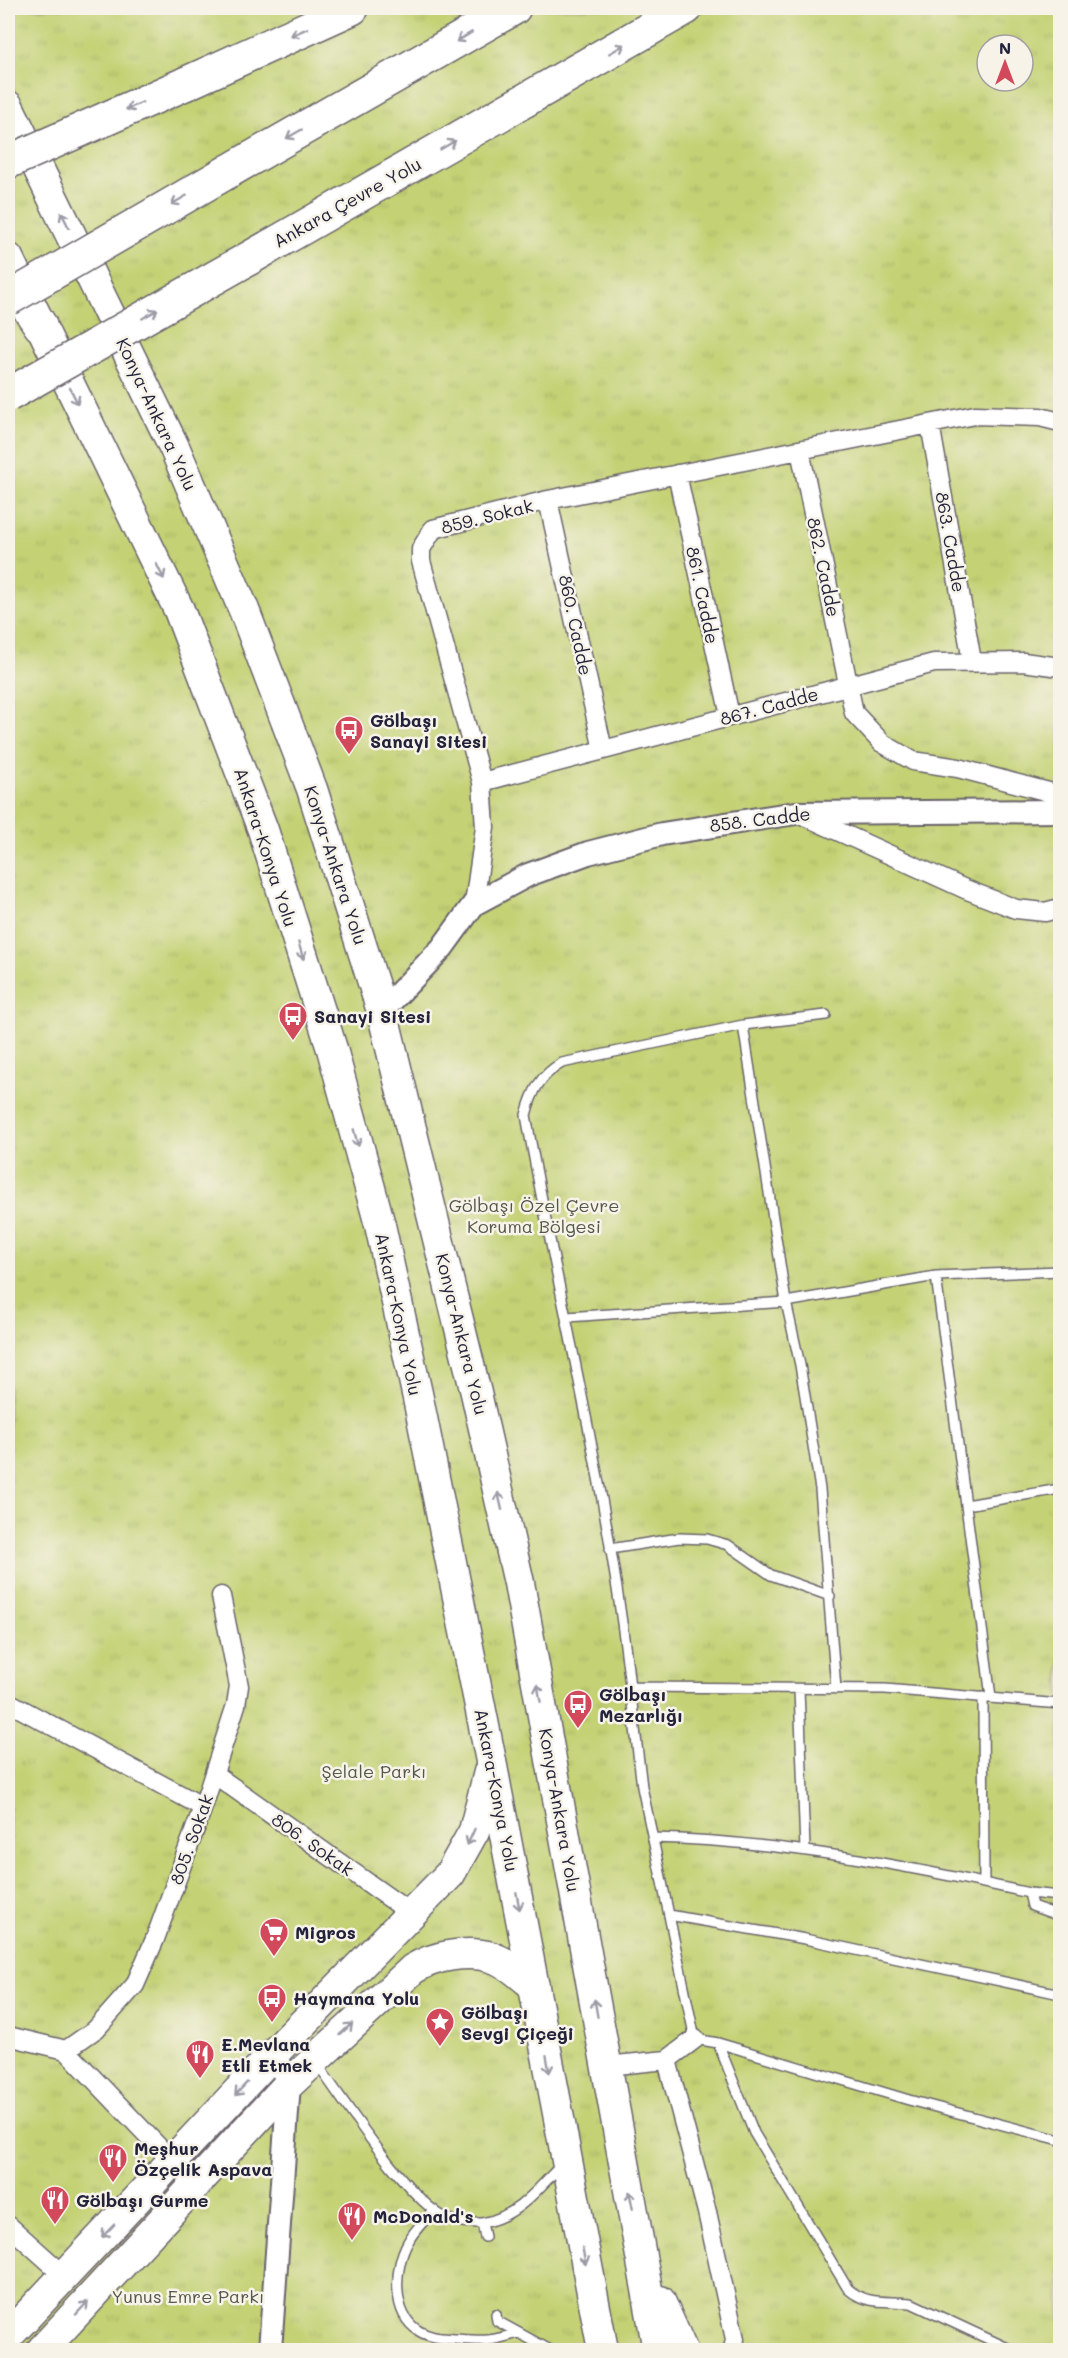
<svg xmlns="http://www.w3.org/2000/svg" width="1068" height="2358" viewBox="0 0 1068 2358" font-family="Mali,sans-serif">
	<defs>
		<pattern id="park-tufts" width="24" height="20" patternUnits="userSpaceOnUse" patternTransform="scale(1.5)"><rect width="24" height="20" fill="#c4d275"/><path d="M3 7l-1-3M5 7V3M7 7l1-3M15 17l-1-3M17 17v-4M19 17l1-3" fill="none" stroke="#a8b466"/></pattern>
	</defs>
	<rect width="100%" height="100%" fill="#f7f3e8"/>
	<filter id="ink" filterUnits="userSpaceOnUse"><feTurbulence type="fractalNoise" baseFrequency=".0167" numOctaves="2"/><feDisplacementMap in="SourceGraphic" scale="12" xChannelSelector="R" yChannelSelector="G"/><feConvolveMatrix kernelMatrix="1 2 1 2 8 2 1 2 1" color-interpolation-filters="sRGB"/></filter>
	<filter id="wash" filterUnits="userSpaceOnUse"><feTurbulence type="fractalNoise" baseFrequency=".008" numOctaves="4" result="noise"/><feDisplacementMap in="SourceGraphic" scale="24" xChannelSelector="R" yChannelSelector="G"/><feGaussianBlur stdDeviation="1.35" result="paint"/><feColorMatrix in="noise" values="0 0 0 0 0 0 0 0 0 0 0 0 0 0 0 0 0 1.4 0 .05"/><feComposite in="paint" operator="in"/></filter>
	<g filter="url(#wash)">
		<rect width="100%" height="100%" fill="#f2dfc4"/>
		<!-- park -->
		<path fill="url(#park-tufts)" stroke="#737a58" stroke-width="1.5" fill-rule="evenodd" d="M8,8H1060V2350H8ZM987,45H1023V81H987Z"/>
	</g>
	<g filter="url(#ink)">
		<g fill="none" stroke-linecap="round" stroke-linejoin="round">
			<!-- service casing -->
			<g stroke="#6b646b" stroke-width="12">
				<path id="service" d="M743,1025L786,1302L800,1365L820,1489L836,1689
					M936,1276L991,1697
					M567,1317L786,1302L936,1276L1060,1271
					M966,1505L1060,1489
					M610,1549L679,1538L707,1539L728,1545L771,1575L830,1596
					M630,1687C609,1494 560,1306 526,1115C532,1092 540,1075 562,1063L743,1025L826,1015
					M799,1689L805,1849
					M983,1697L984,1883
					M1060,1704L885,1689L630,1687L642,1787L695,2039L718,2043L909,2100L1060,2140
					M652,1838C780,1841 904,1865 1029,1893L1060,1896
					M1029,1893L1032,1906L1060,1916
					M669,1915L805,1939L1060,1994
					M718,2043L754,2133L848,2289C868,2306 887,2300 911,2303L1012,2350
					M316,2063C344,2100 407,2200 446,2218C458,2223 470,2223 482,2223
					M434,2210C425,2220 414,2230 408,2242C394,2267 391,2314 419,2331C430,2338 443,2338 455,2339C484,2341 490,2342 518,2333
					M485,2237L482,2223C517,2217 538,2189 561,2165
					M496,2314L497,2321L550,2350"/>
			</g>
			<!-- minor casing -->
			<g stroke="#6b646b" stroke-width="21">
				<path id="minor" d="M930,424L972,661
					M800,450L854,713L882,743L913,761L958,768L1060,795
					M677,474L730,716
					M548,500L603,750
					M482,782L934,663L1023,662L1060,667
					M798,813L965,889L1016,909L1045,912L1060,908
					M474,904L485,827L482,782L421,561V549L433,529L548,500L975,415L1040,417L1060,422
					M8,1702L203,1807
					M214,1774L412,1914
					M8,2036L66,2050L173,2162
					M66,2050L96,2029L135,1985L155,1939L203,1807L236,1705L239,1686L221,1596
					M667,2060L695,2039
					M606,2066L667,2060L707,2212L735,2339L733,2350
					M8,2225L65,2276"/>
			</g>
			<!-- tertiary casing -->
			<g stroke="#6b646b" stroke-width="26">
				<path id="tertiary" d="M382,1011L442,948L474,904L528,875L588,853L662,834L796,813L1060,811
					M270,2350L289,2084L274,2053"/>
			</g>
			<!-- trunk casing -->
			<g stroke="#6b646b" stroke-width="33">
				<path id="trunk" d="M8,106L175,449L244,610L312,789L382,1011L476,1393L519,1583L658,2350
					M8,258L179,610L263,830L332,1049L380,1225L418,1398L491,1761L603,2350
					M660,2301L682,2350
					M8,2336L274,2053L450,1874L474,1831L489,1772
					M42,2350L289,2084L413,1969C434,1956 467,1950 491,1957C507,1962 521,1975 534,1986"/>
			</g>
			<!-- motorway casing -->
			<g stroke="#6b646b" stroke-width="36">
				<path id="motorway" d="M187,83L352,8
					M229,171L514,8
					M269,247L686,8
					M8,277L40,325"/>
			</g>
			<!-- service -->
			<use href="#service" stroke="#fff" stroke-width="9"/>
			<!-- minor -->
			<use href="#minor" stroke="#fff" stroke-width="18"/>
			<!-- tertiary -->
			<use href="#tertiary" stroke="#fff" stroke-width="22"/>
			<!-- trunk -->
			<use href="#trunk" stroke="#fff" stroke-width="30"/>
			<!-- motorway -->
			<use href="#motorway" stroke="#fff" stroke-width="33"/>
			<!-- motorway-bridge casing -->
			<g stroke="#6b646b" stroke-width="36" stroke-linecap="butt">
				<path id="motorway-bridge" d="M8,162L187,83
					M8,299L229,171
					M8,395L269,247"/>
			</g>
			<!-- motorway-bridge -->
			<use href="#motorway-bridge" stroke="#fff" stroke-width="33"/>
		</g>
		<!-- one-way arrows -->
		<defs><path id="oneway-shaft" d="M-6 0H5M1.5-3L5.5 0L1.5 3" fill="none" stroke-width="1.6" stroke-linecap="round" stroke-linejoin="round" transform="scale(1.5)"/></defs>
		<g stroke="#9c9ca7">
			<use href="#oneway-shaft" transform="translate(299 32) rotate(156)"/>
			<use href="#oneway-shaft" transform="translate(464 37) rotate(149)"/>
			<use href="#oneway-shaft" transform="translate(617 49) rotate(-30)"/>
			<use href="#oneway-shaft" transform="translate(134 106) rotate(156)"/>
			<use href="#oneway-shaft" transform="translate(294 134) rotate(150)"/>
			<use href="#oneway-shaft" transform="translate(448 145) rotate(-30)"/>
			<use href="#oneway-shaft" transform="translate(179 200) rotate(150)"/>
			<use href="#oneway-shaft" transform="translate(65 220) rotate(-117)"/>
			<use href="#oneway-shaft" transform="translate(150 314) rotate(-30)"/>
			<use href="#oneway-shaft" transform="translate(74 396) rotate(64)"/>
			<use href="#oneway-shaft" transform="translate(160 571) rotate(64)"/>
			<use href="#oneway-shaft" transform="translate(301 951) rotate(73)"/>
			<use href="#oneway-shaft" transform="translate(356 1138) rotate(75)"/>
			<use href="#oneway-shaft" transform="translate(500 1501) rotate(-103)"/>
			<use href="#oneway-shaft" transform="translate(539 1693) rotate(-100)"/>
			<use href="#oneway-shaft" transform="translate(471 1837) rotate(114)"/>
			<use href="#oneway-shaft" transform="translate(518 1901) rotate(79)"/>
			<use href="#oneway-shaft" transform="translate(596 2008) rotate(-100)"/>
			<use href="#oneway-shaft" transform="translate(346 2029) rotate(-43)"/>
			<use href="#oneway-shaft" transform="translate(548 2064) rotate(80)"/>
			<use href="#oneway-shaft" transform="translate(241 2089) rotate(133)"/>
			<use href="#oneway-shaft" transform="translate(631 2200) rotate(-101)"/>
			<use href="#oneway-shaft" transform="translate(108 2231) rotate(134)"/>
			<use href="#oneway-shaft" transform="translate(584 2256) rotate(79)"/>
			<use href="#oneway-shaft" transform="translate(82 2308) rotate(-47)"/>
		</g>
	</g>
	<!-- icons -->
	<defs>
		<g id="bus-pin" transform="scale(1.5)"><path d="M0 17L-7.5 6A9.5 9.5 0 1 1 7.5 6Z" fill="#d1495b" stroke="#f7f3e8"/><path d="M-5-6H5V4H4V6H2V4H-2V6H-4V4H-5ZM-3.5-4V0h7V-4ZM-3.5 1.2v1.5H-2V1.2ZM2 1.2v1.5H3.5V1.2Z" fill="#fff"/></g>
		<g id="supermarket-pin" transform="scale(1.5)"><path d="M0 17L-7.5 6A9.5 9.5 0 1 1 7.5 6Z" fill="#d1495b" stroke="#f7f3e8"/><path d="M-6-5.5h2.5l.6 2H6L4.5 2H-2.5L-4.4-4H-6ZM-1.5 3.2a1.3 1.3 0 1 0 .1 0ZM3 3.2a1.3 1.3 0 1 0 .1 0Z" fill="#fff"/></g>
		<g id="sight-pin" transform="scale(1.5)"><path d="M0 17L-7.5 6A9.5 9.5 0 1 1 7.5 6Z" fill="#d1495b" stroke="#f7f3e8"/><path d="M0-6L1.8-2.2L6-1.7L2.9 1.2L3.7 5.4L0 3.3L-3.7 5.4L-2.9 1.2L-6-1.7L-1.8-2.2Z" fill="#fff"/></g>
		<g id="restaurant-pin" transform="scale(1.5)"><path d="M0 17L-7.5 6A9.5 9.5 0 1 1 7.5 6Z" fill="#d1495b" stroke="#f7f3e8"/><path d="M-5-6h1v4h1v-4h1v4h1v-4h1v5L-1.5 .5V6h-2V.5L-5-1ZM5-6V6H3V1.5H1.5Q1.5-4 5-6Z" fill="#fff"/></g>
	</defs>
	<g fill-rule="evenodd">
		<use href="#bus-pin" x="349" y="730"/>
		<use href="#bus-pin" x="293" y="1016"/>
		<use href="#bus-pin" x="578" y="1704"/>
		<use href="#supermarket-pin" x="274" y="1932"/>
		<use href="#bus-pin" x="272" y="1998"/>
		<use href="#sight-pin" x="440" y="2022"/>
		<use href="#restaurant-pin" x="200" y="2054"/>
		<use href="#restaurant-pin" x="113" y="2158"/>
		<use href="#restaurant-pin" x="55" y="2200"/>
		<use href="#restaurant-pin" x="352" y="2216"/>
	</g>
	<g text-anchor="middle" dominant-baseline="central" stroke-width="5" stroke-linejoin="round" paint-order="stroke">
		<!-- street labels -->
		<g font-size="18" fill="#22223b" stroke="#f7f3e8">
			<text transform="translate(347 202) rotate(-29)">Ankara Çevre Yolu</text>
			<text transform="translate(157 414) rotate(65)">Konya-Ankara Yolu</text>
			<text transform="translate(487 516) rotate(-14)">859. Sokak</text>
			<text transform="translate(951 542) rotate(80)">863. Cadde</text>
			<text transform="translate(824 567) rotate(78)">862. Cadde</text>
			<text transform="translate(703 595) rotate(78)">861. Cadde</text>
			<text transform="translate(576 625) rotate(78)">860. Cadde</text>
			<text transform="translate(769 706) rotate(-15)">867. Cadde</text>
			<text transform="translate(760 819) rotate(-7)">858. Cadde</text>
			<text transform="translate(266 847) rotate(72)">Ankara-Konya Yolu</text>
			<text transform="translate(336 865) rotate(72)">Konya-Ankara Yolu</text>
			<text transform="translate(399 1314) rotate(78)">Ankara-Konya Yolu</text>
			<text transform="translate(462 1334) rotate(76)">Konya-Ankara Yolu</text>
			<text transform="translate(497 1790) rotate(79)">Ankara-Konya Yolu</text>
			<text transform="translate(560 1810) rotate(80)">Konya-Ankara Yolu</text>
			<text transform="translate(191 1839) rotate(-70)">805. Sokak</text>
			<text transform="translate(313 1844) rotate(35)">806. Sokak</text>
		</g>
		<!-- poi labels -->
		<g font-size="18" font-weight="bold" fill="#22223b" stroke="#f7f3e8" text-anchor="start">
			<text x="370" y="720">Gölbaşı<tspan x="370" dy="21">Sanayi Sitesi</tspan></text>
			<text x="314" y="1016">Sanayi Sitesi</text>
			<text x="599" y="1694">Gölbaşı<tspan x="599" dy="21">Mezarlığı</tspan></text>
			<text x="295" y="1932">Migros</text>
			<text x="293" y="1998">Haymana Yolu</text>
			<text x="461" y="2012">Gölbaşı<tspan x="461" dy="21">Sevgi Çiçeği</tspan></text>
			<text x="221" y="2044">E.Mevlana<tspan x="221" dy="21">Etli Etmek</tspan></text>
			<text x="134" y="2148">Meşhur<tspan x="134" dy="21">Özçelik Aspava</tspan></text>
			<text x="76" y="2200">Gölbaşı Gurme</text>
			<text x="373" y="2216">McDonald's</text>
		</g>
		<!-- park labels -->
		<g font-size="18" fill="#53574c" stroke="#f7f3e8">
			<text x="534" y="1205">Gölbaşı Özel Çevre<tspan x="534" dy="21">Koruma Bölgesi</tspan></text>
			<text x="374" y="1771">Şelale Parkı</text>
			<text x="188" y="2296">Yunus Emre Parkı</text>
		</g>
	</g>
	<!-- margin -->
	<rect width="1068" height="2358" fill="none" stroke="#f7f3e8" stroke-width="30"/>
	<!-- north arrow -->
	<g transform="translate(1005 63)"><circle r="28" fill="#f7f3e8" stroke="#a29fa3" stroke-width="1.5"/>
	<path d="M0-4.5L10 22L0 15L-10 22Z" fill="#d1495b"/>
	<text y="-9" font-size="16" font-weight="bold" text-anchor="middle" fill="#22223b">N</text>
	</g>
</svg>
